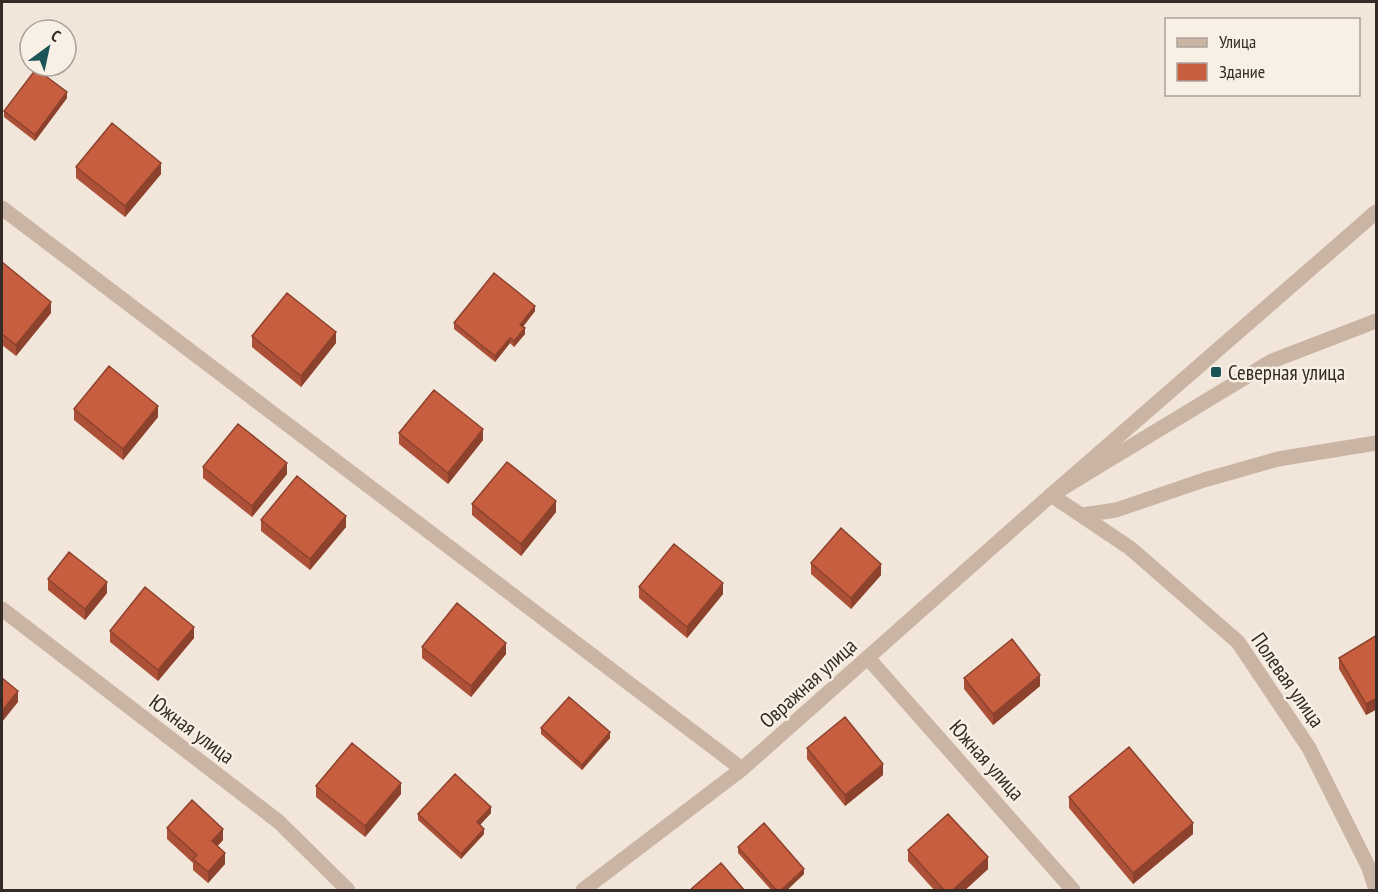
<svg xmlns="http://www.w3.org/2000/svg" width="1378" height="892" viewBox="0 0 1378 892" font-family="'PT Sans Narrow',sans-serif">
	<rect width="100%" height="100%" fill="#f2e5d9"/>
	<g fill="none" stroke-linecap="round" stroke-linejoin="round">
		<!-- service -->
		<path stroke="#cab5a5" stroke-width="15" d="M868,658L1073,890"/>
		<!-- minor -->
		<path stroke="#cab5a5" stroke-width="15" d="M2,208L742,769
			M1082,515L1116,510L1204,480L1278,459L1376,443
			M2,609L279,822L348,890
			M1376,890L1369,868L1309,748L1238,642L1130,548L1051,495L1272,361L1376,321"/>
		<!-- tertiary -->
		<path stroke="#cab5a5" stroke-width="15" d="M583,890L742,769L1051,495L1376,212"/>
	</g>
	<!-- wall -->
	<path fill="#ac5137" d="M67,98L35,141L4,117V111Z
		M76,167L161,174L125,217L76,178Z
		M2,263L51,313L16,356L2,345Z
		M535,311L523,327L525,334L514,347L510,343L495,362L454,329V323Z
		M252,336L336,343L301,387L252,347Z
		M74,409L158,417L123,460L74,420Z
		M399,433L483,440L448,484L399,444Z
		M203,467L287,474L252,517L203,478Z
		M472,504L556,512L521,556L472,515Z
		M261,520L346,527L310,570L261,531Z
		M811,563L881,575L851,609L811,574Z
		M48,579L107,593L85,620L48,590Z
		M639,587L723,594L687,638L639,598Z
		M110,631L194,638L158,681L110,642Z
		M1377,635V709L1366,715L1339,669V658Z
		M422,647L506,654L471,697L422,658Z
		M964,678L1040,686L993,725L964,689Z
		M541,728L610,738L582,770L541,734Z
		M807,748L883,775L845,806L807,759Z
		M316,786L401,794L365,837L316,797Z
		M1069,797L1193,834L1133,884L1069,808Z
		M491,813L480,825L484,834L461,859L418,820V814Z
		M167,828L223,840L217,846L225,864L208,883L193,870V863L167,839Z
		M738,847L804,874L786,891H772L738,853Z
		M908,850L988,869L964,891H935L908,861Z"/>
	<!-- shaded-wall -->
	<path fill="#8c422d" d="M67,92V98L35,141V135Z
		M161,163V174L125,217V206Z
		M51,302V313L16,356V345Z
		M535,306V311L520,330V325Z
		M525,328V334L514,347V341Z
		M336,332V343L301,387V376Z
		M510,338V343L495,362V356Z
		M158,406V417L123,460V449Z
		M483,429V440L448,484V473Z
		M287,463V474L252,517V506Z
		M556,501V512L521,556V544Z
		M346,516V527L310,570V559Z
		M881,564V575L851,609V598Z
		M107,582V593L85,620V609Z
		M723,583V594L687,638V627Z
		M194,627V638L158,681V670Z
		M506,643V654L471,697V686Z
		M1040,675V686L993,725V714Z
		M18,691V702L2,722V711Z
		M1377,698V709L1366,715V704Z
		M610,732V738L582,770V765Z
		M883,764V775L845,806V795Z
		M401,783V794L365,837V826Z
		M491,807V813L477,828V822Z
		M1193,823V834L1133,884V873Z
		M223,829V840L212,852V841Z
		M484,829V834L461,859V854Z
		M225,853V864L208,883V872Z
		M988,857V869L964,891H952Z
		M804,869V874L786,891H780Z"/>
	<!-- building -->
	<path fill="#c85e40" stroke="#8c422d" stroke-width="1.5" d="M36,69L67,92L35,135L4,111Z
		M112,123L161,163L125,206L76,167Z
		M2,262L51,302L16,345L2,334Z
		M494,273L535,306L520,325L525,328L514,341L510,338L495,356L454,323Z
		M287,293L336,332L301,376L252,336Z
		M109,366L158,406L123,449L74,409Z
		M434,390L483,429L448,473L399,433Z
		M238,424L287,463L252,506L203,467Z
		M507,462L556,501L521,544L472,504Z
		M297,476L346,516L310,559L261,520Z
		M841,528L881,564L851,598L811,563Z
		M674,544L723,583L687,627L639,587Z
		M69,552L107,582L85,609L48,579Z
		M145,587L194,627L158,670L110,631Z
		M457,603L506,643L471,686L422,647Z
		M1377,635V698L1366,704L1339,658Z
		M1012,639L1040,675L993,714L964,678Z
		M2,678L18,691L2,711Z
		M569,697L610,732L582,765L541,728Z
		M845,717L883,764L845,795L807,748Z
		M352,743L401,783L365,826L316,786Z
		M1129,747L1193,823L1133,873L1069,797Z
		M455,774L491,807L477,822L484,829L461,854L418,814Z
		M192,800L223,829L212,841L225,853L208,872L193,859L197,855L167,828Z
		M948,814L988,857L952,891H945L908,850Z
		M764,823L804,869L780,891H777L738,847Z
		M721,863L745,891H689Z"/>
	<!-- markers -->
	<rect fill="#1b5557" stroke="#f9f0e5" stroke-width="2" x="1210" y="366" width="12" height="12" rx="3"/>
	<g text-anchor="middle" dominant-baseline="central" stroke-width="5" stroke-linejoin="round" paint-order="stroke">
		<!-- poi labels -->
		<g font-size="21" fill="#352b26" stroke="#f9f0e5" text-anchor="start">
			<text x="1228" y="372">Северная улица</text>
		</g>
		<!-- street labels -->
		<g font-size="21" fill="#352b26" stroke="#f9f0e5">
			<text transform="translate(1288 680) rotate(55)">Полевая улица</text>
			<text transform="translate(808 683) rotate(-42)">Овражная улица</text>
			<text transform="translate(192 729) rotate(37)">Южная улица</text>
			<text transform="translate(987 760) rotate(48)">Южная улица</text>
		</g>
	</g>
	<!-- border -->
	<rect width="1378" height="892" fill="none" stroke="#352b26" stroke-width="6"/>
	<!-- legend -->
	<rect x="1165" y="18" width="195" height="78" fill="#f9f0e5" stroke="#aba199" stroke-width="1.5"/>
	<rect x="1177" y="38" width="30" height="9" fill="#cab5a5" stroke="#aba199" stroke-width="1.5"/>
	<text x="1219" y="48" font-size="18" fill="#352b26">Улица</text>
	<rect x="1177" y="63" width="30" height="18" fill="#c85e40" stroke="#aba199" stroke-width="1.5"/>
	<text x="1219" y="78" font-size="18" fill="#352b26">Здание</text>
	<!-- north arrow -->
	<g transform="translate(48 48) rotate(33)"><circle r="28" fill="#f9f0e5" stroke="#aba199" stroke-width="1.5"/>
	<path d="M0-4.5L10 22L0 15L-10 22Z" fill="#1b5557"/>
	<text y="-9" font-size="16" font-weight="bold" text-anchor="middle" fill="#352b26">С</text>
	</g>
</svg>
